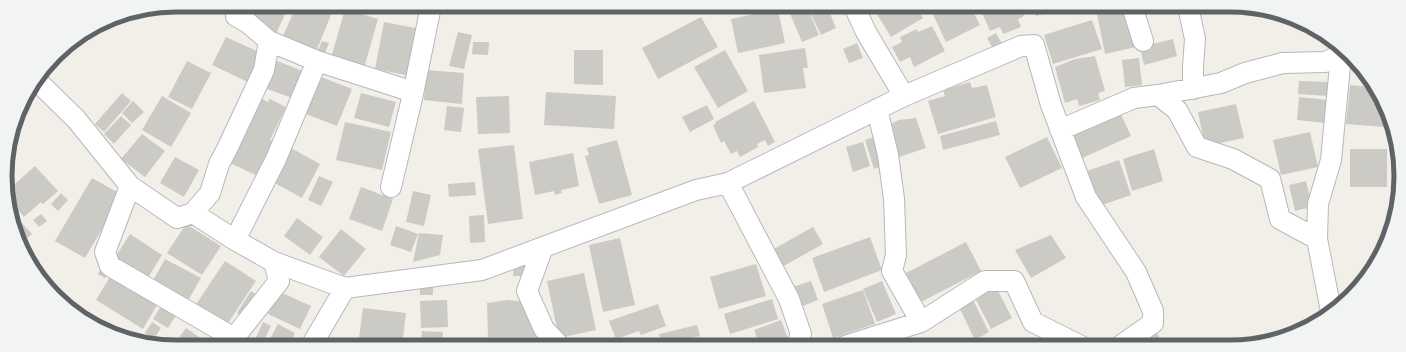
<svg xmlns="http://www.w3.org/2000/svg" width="1406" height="352" viewBox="0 0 1406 352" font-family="Overpass,sans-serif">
	<rect width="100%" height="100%" fill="#f1efe8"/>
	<!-- building -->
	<path fill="#cccac5" d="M253,5H289L276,34L246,21Z
		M297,5H335L316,52L282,38Z
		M604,6H639L638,14L603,10Z
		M807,6H827L836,28L821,35Z
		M872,6H916L923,18L891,37Z
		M929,6H970L980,25L946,42Z
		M979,6H1020L1024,16L1018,19L1021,27L1003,34L1000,27L990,31Z
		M1033,6H1072V7L1036,16Z
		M801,8L802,12L808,9L819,35L802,42L789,11L793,9L794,11Z
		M1128,8L1136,47L1105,54L1097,14Z
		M345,9L378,19L364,68L331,58Z
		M778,9L785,43L738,53L731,19Z
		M701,17L718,47L658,79L642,48Z
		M1092,20L1102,49L1053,64L1044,35Z
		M384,22L420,29L410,76L375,69Z
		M932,26L945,51L914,67L910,57L900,62L892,47L902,42L900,37L917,29L918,32Z
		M458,32L472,35L464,69L449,66Z
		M996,33L1004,47L995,52L987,38Z
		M226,37L263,54L250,83L212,65Z
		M1173,39L1177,56L1144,65L1140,47Z
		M322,41L329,43L324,56L317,53Z
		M473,42H489L488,55L472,54Z
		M857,43L863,58L849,63L843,49Z
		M805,48L808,68H803L806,88L764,93L759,55Z
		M574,50H603V85L574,84Z
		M725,50L748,91L718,108L694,67Z
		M1095,56L1105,91L1098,93L1100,100L1079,106L1077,99L1065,103L1055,67L1075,59Z
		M1139,58L1142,85L1125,87L1122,60Z
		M187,61L211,73L192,109L168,97Z
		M277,61L305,72L295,99L267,89Z
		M426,70L464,73L462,104L424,100Z
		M321,77L352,89L337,126L306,114Z
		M1299,81L1329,82L1328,96L1298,94Z
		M970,82L972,88L987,85L996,117L938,134L928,101L945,96L943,90Z
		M1350,85L1373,87L1386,113L1384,127L1346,124Z
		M546,92L616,96L614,129L544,125Z
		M122,93L131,101L104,132L95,124Z
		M361,93L396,102L389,127L354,118Z
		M162,96L191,113L171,147L142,130Z
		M509,96L510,133L478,134L476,97Z
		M258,97L268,102L270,99L286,107L270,140L279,144L262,178L230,163Z
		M1299,97L1328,100L1325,123L1297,120Z
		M133,101L144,112L132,123L122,113Z
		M754,101L775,142L768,146L765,140L757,144L758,147L740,157L737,151L731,154L724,141L721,143L713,125L716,124L715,122Z
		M1236,104L1244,138L1205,146L1198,112Z
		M707,105L714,119L690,132L682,117Z
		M447,106L464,108L461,132L444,130Z
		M1118,108L1131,136L1078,160L1065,132Z
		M121,116L131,125L114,144L104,134Z
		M916,118L926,148L893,159L883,128L899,120Z
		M996,121L1000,135L943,150L940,136Z
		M345,122L391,132L382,170L336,160Z
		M1310,132L1318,167L1281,175L1273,140Z
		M142,134L165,151L145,177L121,159Z
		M876,136L885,165L874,169L865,140Z
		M1047,137L1062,168L1020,188L1005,157Z
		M617,140L632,195L599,204L585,156L589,155L587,148Z
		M863,142L870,166L853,172L846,147Z
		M514,145L523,219L488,224L478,149Z
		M289,147L320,164L302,198L271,181Z
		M1154,149L1163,181L1132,191L1123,159Z
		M1350,149H1387V187H1350Z
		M573,153L579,186L561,190L562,193L555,195L554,191L535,195L529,162Z
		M175,157L199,170L184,197L160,183Z
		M1119,160L1131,195L1099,206L1087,171Z
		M35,166L58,191L43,204L41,202L24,217L10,201L9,189Z
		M319,176L333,182L321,206L308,200Z
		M92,178L122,195L85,258L55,241Z
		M1306,181L1312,207L1295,211L1289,185Z
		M475,182L476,195L449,197L448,184Z
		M361,187L393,199L382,231L349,219Z
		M413,191L431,195L424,226L406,222Z
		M61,193L68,200L58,211L51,204Z
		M11,211L32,234L21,244L14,231Z
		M41,214L47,221L39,227L33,220Z
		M484,215L485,242L470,243L469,216Z
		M297,218L323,237L310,255L284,236Z
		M186,224L221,246L202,275L167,253Z
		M396,226L418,234L411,252L390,245Z
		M813,227L823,244L782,267L772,250Z
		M341,229L366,249L344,276L319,257Z
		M419,233L443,235L440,255L413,262Z
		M130,234L162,255L144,284L111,264Z
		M1051,235L1066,258L1031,278L1015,250Z
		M870,237L882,270L824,292L812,258Z
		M620,238L635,305L603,312L589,245Z
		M966,242L981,271L921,302L906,273Z
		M165,259L201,278L185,306L150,286Z
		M225,261L256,281L224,329L193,309Z
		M104,263L111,268L105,278L98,274Z
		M514,263L525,264L524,276H513Z
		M756,264L766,296L719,309L710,277Z
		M113,272L160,300L143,329L96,300Z
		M584,273L596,330L559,338L547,281Z
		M811,281L818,300L800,307L793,287Z
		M882,281L896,314L877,322L863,289Z
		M420,285L433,286V295H420Z
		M995,285L1012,318L991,329L974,296Z
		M863,290L875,324L833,338L822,304Z
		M251,291L262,298L247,320L237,313Z
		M278,291L311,306L300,329L268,314Z
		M772,299L778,319L730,334L724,314Z
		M165,300L180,309L168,328L153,319Z
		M447,300L448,327L421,328L420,301Z
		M508,300L528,302L540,337H488L487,303Z
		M973,300L989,332L975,340L959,307Z
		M658,304L666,326L641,335L639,331L616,339L609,321Z
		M363,308L406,313L402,346H358Z
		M781,320L791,346H760L754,330Z
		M152,322L161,328L154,339L145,333Z
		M263,322L271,326L261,346H252Z
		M278,324L295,333L289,346H266Z
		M697,325L700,336L662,345L659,334Z
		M1153,326L1164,346H1144L1138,335Z
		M186,328L212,346H173Z
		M422,331L443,332L442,345H421Z
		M906,338L910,346H891Z
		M643,340L645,346H626V345Z"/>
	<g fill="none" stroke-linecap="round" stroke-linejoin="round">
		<!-- street casing -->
		<g stroke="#b5b8bc" stroke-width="22">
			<path id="street" d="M236,5V16L248,23L269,41L317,61L404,89L413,94L391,187
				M854,6L866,32L904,96
				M1132,6L1143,41
				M1188,6L1195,39L1193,67V89
				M37,81L76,119L130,186L177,218L193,213L235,240L274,262L345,288L482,270L696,190L728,183L904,96L1021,46L1034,45L1051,105L1086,197L1136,272L1153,311V323L1120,346
				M413,94L430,11
				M1158,95L1221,83L1245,73L1283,63L1325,62L1341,55
				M877,109L888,155L894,199L896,255L892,271L921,322
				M1060,130L1134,98L1158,95L1177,110L1197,147L1233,159L1270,179L1280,219L1317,239
				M728,183L789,299L801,334L796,346
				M130,186L105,252L110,266L234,338L242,346
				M193,213L210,193L219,164L227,149L264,70L269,41
				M235,240L276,159L317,61
				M543,247L527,291L544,329L560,346
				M1331,311L1317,239L1318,204L1331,160L1341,55L1342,52
				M234,338L279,281L274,262
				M311,346L345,288
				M845,346L921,322L985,281H1014L1033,322L1081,346"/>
		</g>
		<!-- street -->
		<use href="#street" stroke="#fff" stroke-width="20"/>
	</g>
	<!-- crop -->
	<path d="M0 0H1406V352H0ZM176 12H1230A164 164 0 0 1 1394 176V176A164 164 0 0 1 1230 340H176A164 164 0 0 1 12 176V176A164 164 0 0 1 176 12Z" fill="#f2f3f3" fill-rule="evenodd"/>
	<path fill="none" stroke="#5f6368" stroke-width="5" d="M176 12H1230A164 164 0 0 1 1394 176V176A164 164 0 0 1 1230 340H176A164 164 0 0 1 12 176V176A164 164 0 0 1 176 12Z"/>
</svg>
